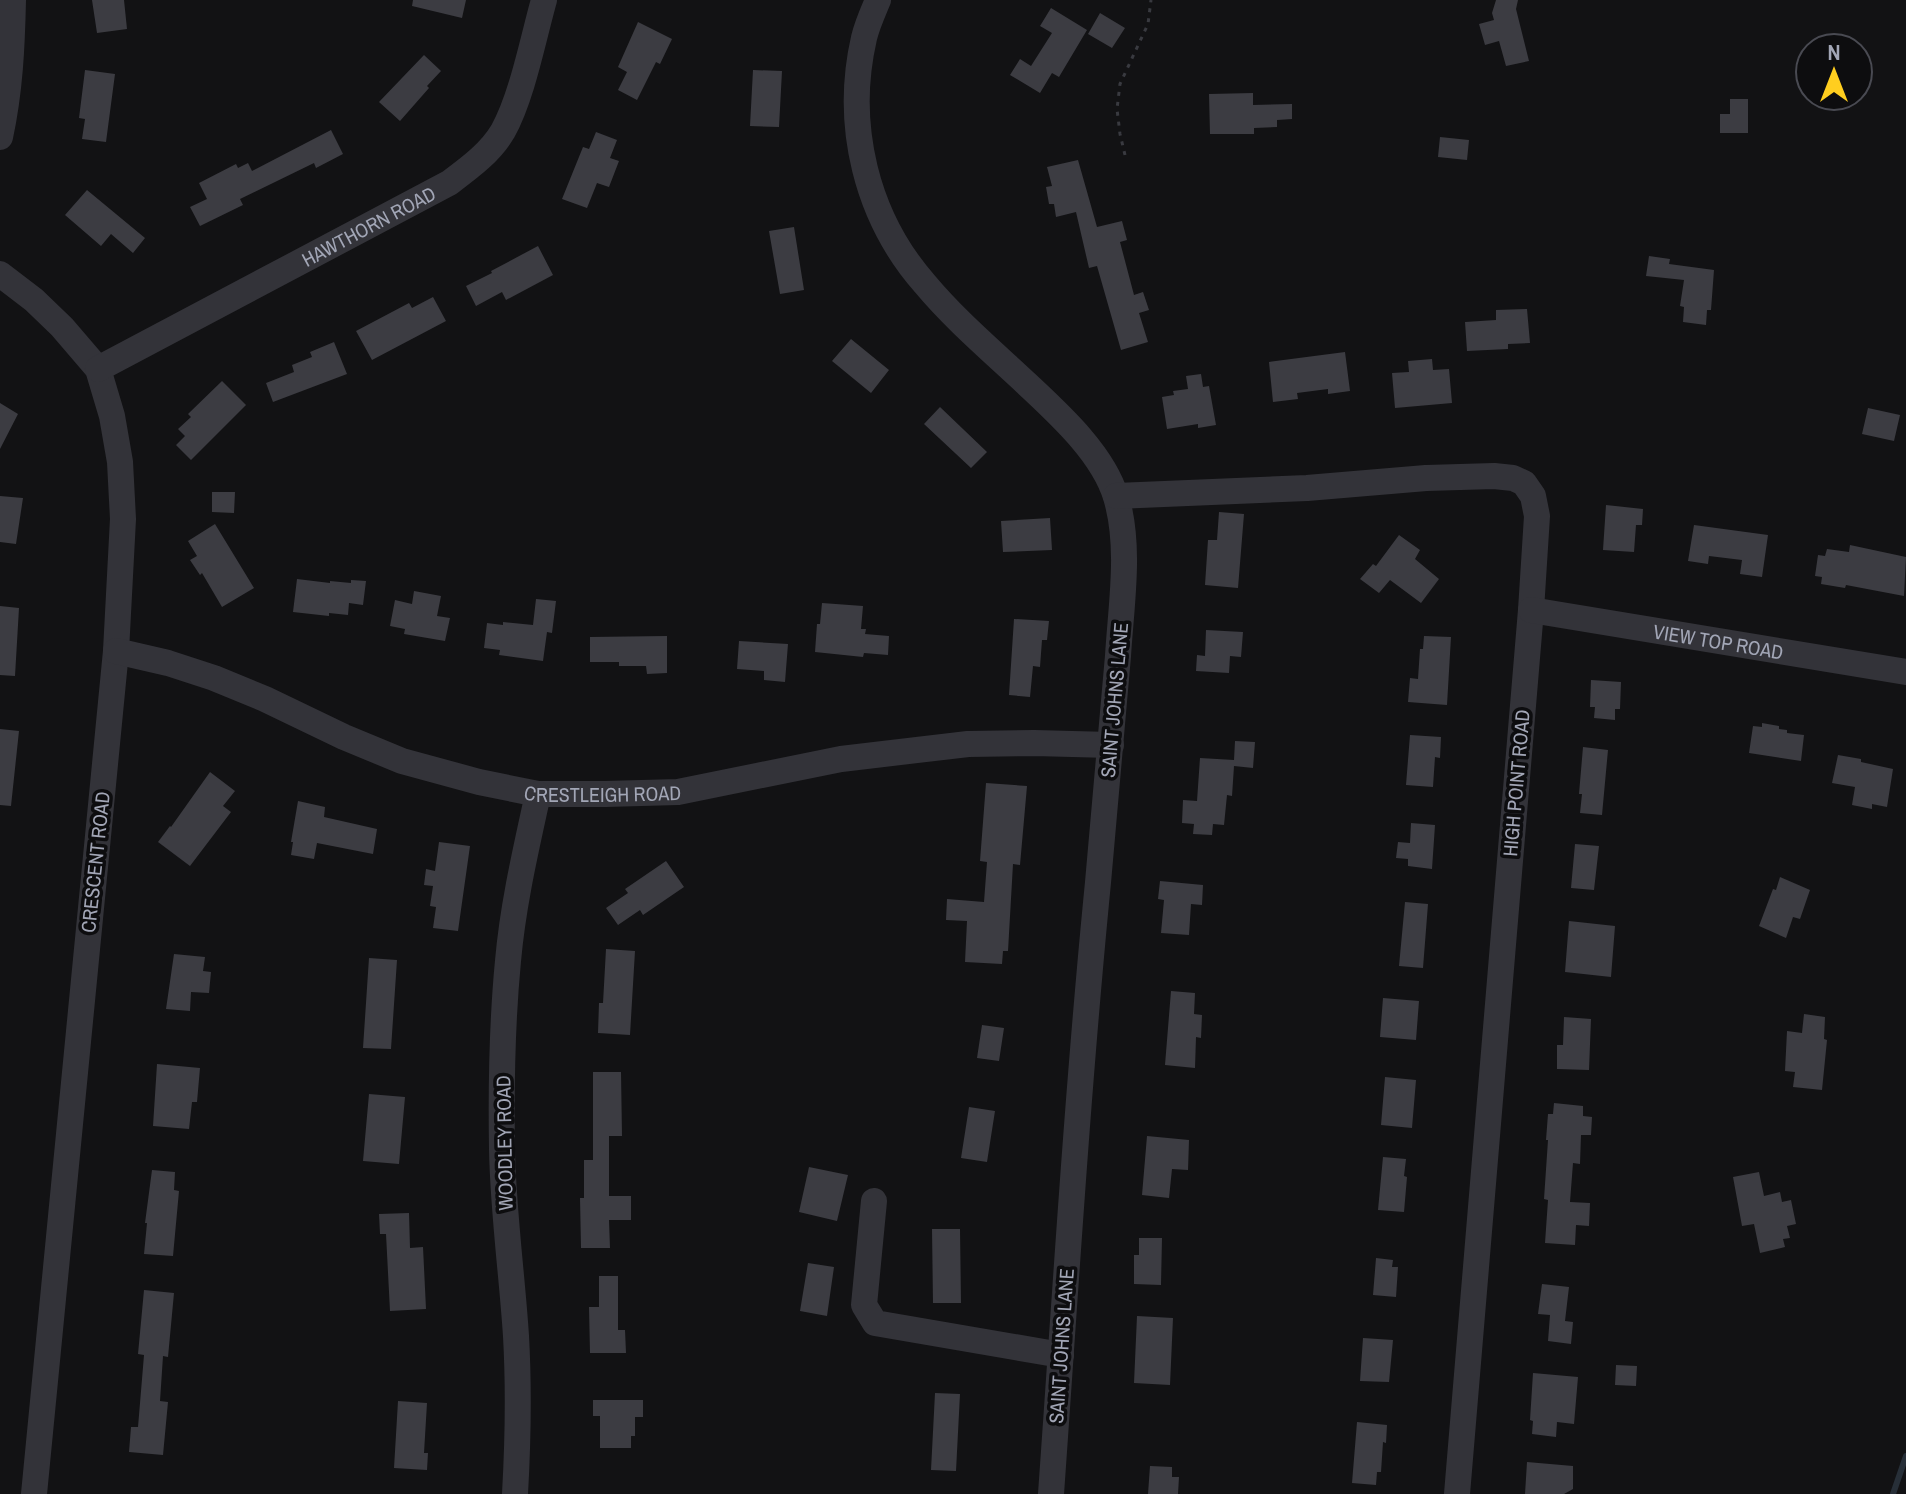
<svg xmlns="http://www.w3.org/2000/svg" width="1906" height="1494" viewBox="0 0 1906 1494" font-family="'Archivo Narrow',sans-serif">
	<rect width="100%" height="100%" fill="#121214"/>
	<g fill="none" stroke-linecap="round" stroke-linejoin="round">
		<!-- stream -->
		<path stroke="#272f38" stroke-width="6" d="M1893,1494L1906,1456"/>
	</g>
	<!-- building -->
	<path fill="#3c3c42" d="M92,0H124L127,29L97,33Z
		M413,0H466L462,18L412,6Z
		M1496,0H1518L1516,9L1529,61L1506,66L1499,41L1485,45L1479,24L1494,20L1492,13Z
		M1051,8L1087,30L1059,77L1052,73L1040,93L1010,75L1020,59L1031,66L1052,33L1040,26Z
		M1100,13L1125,28L1112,48L1088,34Z
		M638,22L672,39L660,64L656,62L637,100L618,90L627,72L618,67Z
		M424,55L441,71L427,86L429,88L400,121L379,102Z
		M85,70L115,74L106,142L82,139L85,119L79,118Z
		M753,70L782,71L779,127L750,126Z
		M1253,93V105L1292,104V119L1277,120V127L1254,128V134H1210L1209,94Z
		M1730,99H1748V133H1720V114H1730Z
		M331,130L343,154L316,168L314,163L240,199L243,205L200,226L190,207L207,199L199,183L236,164L238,168L248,163L252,171Z
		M596,132L617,140L610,158L619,161L609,187L597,183L587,208L562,199L583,147L589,149Z
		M1440,137L1469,140L1467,160L1438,157Z
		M1078,160L1097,227L1122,221L1127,240L1120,242L1134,295L1143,292L1149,310L1139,313L1148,342L1121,350L1097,266L1089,268L1076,212L1056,217L1054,204H1049L1046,187L1052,186L1047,167Z
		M87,190L145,238L133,253L111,234L101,246L65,215Z
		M794,227L804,290L780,294L769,231Z
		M538,246L553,275L506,300L502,292L476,306L466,286L492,273L491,271Z
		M1649,256L1670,259L1669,264L1714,270L1711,310H1707L1706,325L1683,322L1684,307L1680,306L1684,280L1646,276Z
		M433,297L446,321L372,360L356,331L409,303L412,308Z
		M1527,309L1530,343L1508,344V349L1467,351L1465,322L1496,320V310Z
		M851,339L889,370L871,393L832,361Z
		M334,342L347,374L273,402L266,383L294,372L292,365L312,357L310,352Z
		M1345,352L1350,391L1328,394V389L1297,393L1298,399L1273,402L1269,362Z
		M1432,359L1433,370L1449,369L1452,403L1395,408L1392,373L1409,372L1408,361Z
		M1201,374L1203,387L1209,386L1216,425L1198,428V424L1167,429L1162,397L1174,395L1173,391L1188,389L1186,376Z
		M222,381L246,405L191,460L176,445L185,436L178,429L191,417L188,414Z
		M0,403L18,414L0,449Z
		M940,407L987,452L971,468L924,424Z
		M1868,408L1900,415L1894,441L1862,434Z
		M212,492H235L234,513L212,512Z
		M0,496L23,498L16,544L0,542Z
		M1606,505L1643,509L1642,525H1636L1634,552L1603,550Z
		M1219,512L1244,514L1238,588L1205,585L1208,540H1217Z
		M1050,518L1052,550L1003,552L1001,521Z
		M215,524L254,588L222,607L202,573L200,575L190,560L197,556L188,541Z
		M1694,525L1768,535L1762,577L1740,574L1742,560L1709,556L1708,564L1688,561Z
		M1399,535L1420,550L1415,559L1439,579L1421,603L1390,580L1379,593L1360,579L1373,564L1376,566Z
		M1850,545L1906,557L1904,596L1846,585L1845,588L1821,584L1822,577L1815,576L1818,555L1825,556L1827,549L1849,552Z
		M297,579L330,583V581L351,583V580L366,581L363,605L349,603L348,615L329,613V616L293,612Z
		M414,591L441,596L437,616L450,618L445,641L404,634L405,629L390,626L395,600L412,604Z
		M536,599L556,601L552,633L547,632L543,661L499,655L500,650L484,648L487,623L503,625V622L533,625Z
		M822,603L863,606L861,629H866L865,634L889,636L888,655L864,653L863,657L815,652L817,624H820Z
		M0,606L19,608L15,676L0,675Z
		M1014,619L1049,621L1047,640H1042L1040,667L1033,666L1030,697L1009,695Z
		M1206,630L1243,632L1241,657L1230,656L1229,673L1196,671L1197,655L1205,656Z
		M667,636V673L647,674L646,666H619V662H590V637Z
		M1424,636L1451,637L1447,705L1408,702L1410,678L1418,679L1420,649H1423Z
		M739,641L788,644L785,682L764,680V671L737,669Z
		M1591,680L1621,682L1620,709H1615V720L1594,718L1595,707H1590Z
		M1762,723L1779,726V729L1787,730V733L1804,735L1801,761L1749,753L1753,726L1762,727Z
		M0,729L19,731L11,806L0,805Z
		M1410,735L1441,737L1440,758L1435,757L1433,787L1406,785Z
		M1235,741L1255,742L1253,768L1234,766L1232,796L1227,795L1224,825L1213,824L1212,835L1193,834L1194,824L1182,823L1183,800L1197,801L1200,758L1234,760Z
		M1583,747L1608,750L1602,815L1580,813L1582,794H1579Z
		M1838,755L1861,759V762L1893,769L1887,807L1872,804V809L1852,805L1855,787L1832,783Z
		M210,772L235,791L223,806L231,812L190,866L158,842L170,826L171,827Z
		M986,783L1027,786L1020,865L1013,864L1008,951H1003L1002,964L965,962L967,921L946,920L947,899L984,902L987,862L980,861Z
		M298,801L325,807L324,817L377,829L373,854L317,843L314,859L291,855L293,842H291Z
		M1411,823L1435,825L1432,869L1408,866V859L1396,858L1398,842L1410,843Z
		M439,842L470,846L458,931L433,928L436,907L430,906L433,886L424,885L426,869L435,871Z
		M1575,844L1599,846L1594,890L1571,888Z
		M666,861L684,887L643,915L640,910L618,925L606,908L628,893L625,889Z
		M1780,877L1810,890L1800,919L1793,917L1786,938L1759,926L1773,889L1776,890Z
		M1160,881L1203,885L1202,905L1191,904L1189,935L1161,933L1164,900L1158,899Z
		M1405,902L1428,904L1423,968L1399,966Z
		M1569,921L1615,926L1611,977L1565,972Z
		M606,949L635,951L630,1035L598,1033L599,1003H603Z
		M174,954L205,957L203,971L211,972L209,993L191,992L190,1011L166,1009Z
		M369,958L397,960L391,1049L363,1048Z
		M1171,991L1195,993L1194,1014L1202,1015L1201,1038L1196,1037L1195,1068L1165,1065Z
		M1383,998L1419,1001L1416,1040L1380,1037Z
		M1804,1014L1825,1017L1824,1039L1827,1040L1822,1090L1793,1087L1795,1072L1785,1071L1787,1031L1802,1033Z
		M1564,1017L1591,1019L1589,1070L1557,1069V1045H1563Z
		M982,1025L1004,1028L999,1061L977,1058Z
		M157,1064L200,1068L197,1102H192L189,1129L153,1126Z
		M593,1072H621L622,1136H609V1196H631V1220H609L610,1248H581L580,1198H584V1160H593Z
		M1385,1077L1416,1080L1412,1128L1381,1125Z
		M369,1094L405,1097L399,1164L363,1161Z
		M1554,1103L1583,1106V1116L1592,1117L1591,1135H1581L1580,1164L1573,1163L1570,1202L1590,1203L1589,1226L1576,1225L1575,1245L1545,1243L1548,1200L1544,1199L1548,1140H1546L1548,1114H1553Z
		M969,1107L995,1111L987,1162L961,1158Z
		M1147,1136L1189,1140L1188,1170L1172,1169L1169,1198L1142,1195Z
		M1383,1157L1406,1159L1404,1176L1407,1177L1404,1212L1378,1210Z
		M809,1167L848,1175L837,1221L799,1212Z
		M152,1170L175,1172L174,1190L179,1191L173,1256L144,1254L147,1223H145Z
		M1759,1172L1764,1196L1780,1192L1782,1202L1791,1200L1796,1224L1787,1226L1790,1238L1783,1239L1785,1247L1760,1253L1754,1224L1742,1226L1733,1177Z
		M409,1213L410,1248L423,1247L426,1309L390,1311L386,1234H380L379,1214Z
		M932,1229H960L961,1303H933Z
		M1139,1238H1162L1161,1285L1134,1284V1255H1139Z
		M1376,1258L1393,1260L1392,1267H1398L1396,1297L1373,1295Z
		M808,1263L834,1267L827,1316L800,1311Z
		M599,1276H618V1330H625L626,1353H590L589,1307H599Z
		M1542,1284L1569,1287L1565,1321L1573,1322L1571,1344L1548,1341L1550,1315L1538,1314Z
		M144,1290L174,1293L168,1357L163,1356L160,1401L168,1402L163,1455L129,1452L131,1427H138L144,1355L138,1354Z
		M1137,1316L1173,1318L1170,1385L1134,1383Z
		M1363,1338L1393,1340L1389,1382L1360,1381Z
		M1616,1365L1637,1366L1636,1386L1615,1385Z
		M1533,1373L1578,1377L1574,1424L1557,1422L1556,1437L1532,1434L1533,1421L1530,1420Z
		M935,1393L960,1394L956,1471L931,1470Z
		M593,1400H643V1417H635V1436H631V1448H600V1416H593Z
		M398,1401L427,1403L424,1453H428L427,1470L394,1468Z
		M1357,1422L1387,1425L1386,1443L1383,1442L1381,1472H1377L1376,1485L1352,1483Z
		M1527,1462L1573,1466V1489L1564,1494H1525Z
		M1150,1466L1172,1467V1477H1179L1178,1494H1148Z"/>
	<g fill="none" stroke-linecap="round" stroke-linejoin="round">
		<!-- path -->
		<path stroke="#393a40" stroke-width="3" stroke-dasharray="4 6" stroke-linecap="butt" d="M1125,155L1120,134L1117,109L1120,84L1148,24L1151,0"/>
		<!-- minor -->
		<g stroke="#333339" stroke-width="26">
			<path d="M878,0C873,12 867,25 864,38C844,125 866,217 925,284C956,321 993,352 1028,385C1060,415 1103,454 1116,497C1131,547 1121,605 1118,656C1111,739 1104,821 1096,903C1077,1100 1065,1297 1051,1494"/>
			<path d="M0,137C10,91 12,46 13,0"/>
			<path d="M0,274L34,300L62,327L98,369L112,416L120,462L123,519L116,651L34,1494"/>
			<path id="s1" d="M98,369L449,183C469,168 490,153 503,131C522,97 533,39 544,0"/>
			<path d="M1116,496L1307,488L1426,478L1494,476L1513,478L1524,483L1533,496L1537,516L1531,610L1457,1494"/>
			<path id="s2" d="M1531,610L1906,672"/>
			<path id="s3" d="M116,651L168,663L214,678L265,699L344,737L402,761L479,782L538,794H605L678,792L841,759L968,744L1034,743L1111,745"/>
			<path d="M874,1201L864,1305L875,1323L1061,1355"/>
			<path d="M515,1494C518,1441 519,1389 516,1336C512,1274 503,1211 502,1149C501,1086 502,1023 508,961C513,904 526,849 538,794"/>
		</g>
	</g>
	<g text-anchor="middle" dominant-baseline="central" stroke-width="7" stroke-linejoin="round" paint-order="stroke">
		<!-- street labels -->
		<g font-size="20" fill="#a2a6b6" stroke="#0d0d0f">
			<text stroke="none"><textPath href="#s1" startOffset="306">HAWTHORN ROAD</textPath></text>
			<text stroke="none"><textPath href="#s2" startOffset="190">VIEW TOP ROAD</textPath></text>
			<text transform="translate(1114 700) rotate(-85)">SAINT JOHNS LANE</text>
			<text transform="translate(1516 783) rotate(-85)">HIGH POINT ROAD</text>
			<text stroke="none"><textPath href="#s3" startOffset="512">CRESTLEIGH ROAD</textPath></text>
			<text transform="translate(95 862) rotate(-84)">CRESCENT ROAD</text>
			<text transform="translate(504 1143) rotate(-91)">WOODLEY ROAD</text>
			<text transform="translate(1061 1346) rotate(-86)">SAINT JOHNS LANE</text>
		</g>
	</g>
	<!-- north arrow -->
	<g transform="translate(1834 72)"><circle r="38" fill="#0d0d0f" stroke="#494a52" stroke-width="2"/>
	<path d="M0-6L14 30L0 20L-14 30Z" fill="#ffce1f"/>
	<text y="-12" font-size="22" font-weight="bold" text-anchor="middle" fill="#a2a6b6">N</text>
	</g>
</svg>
